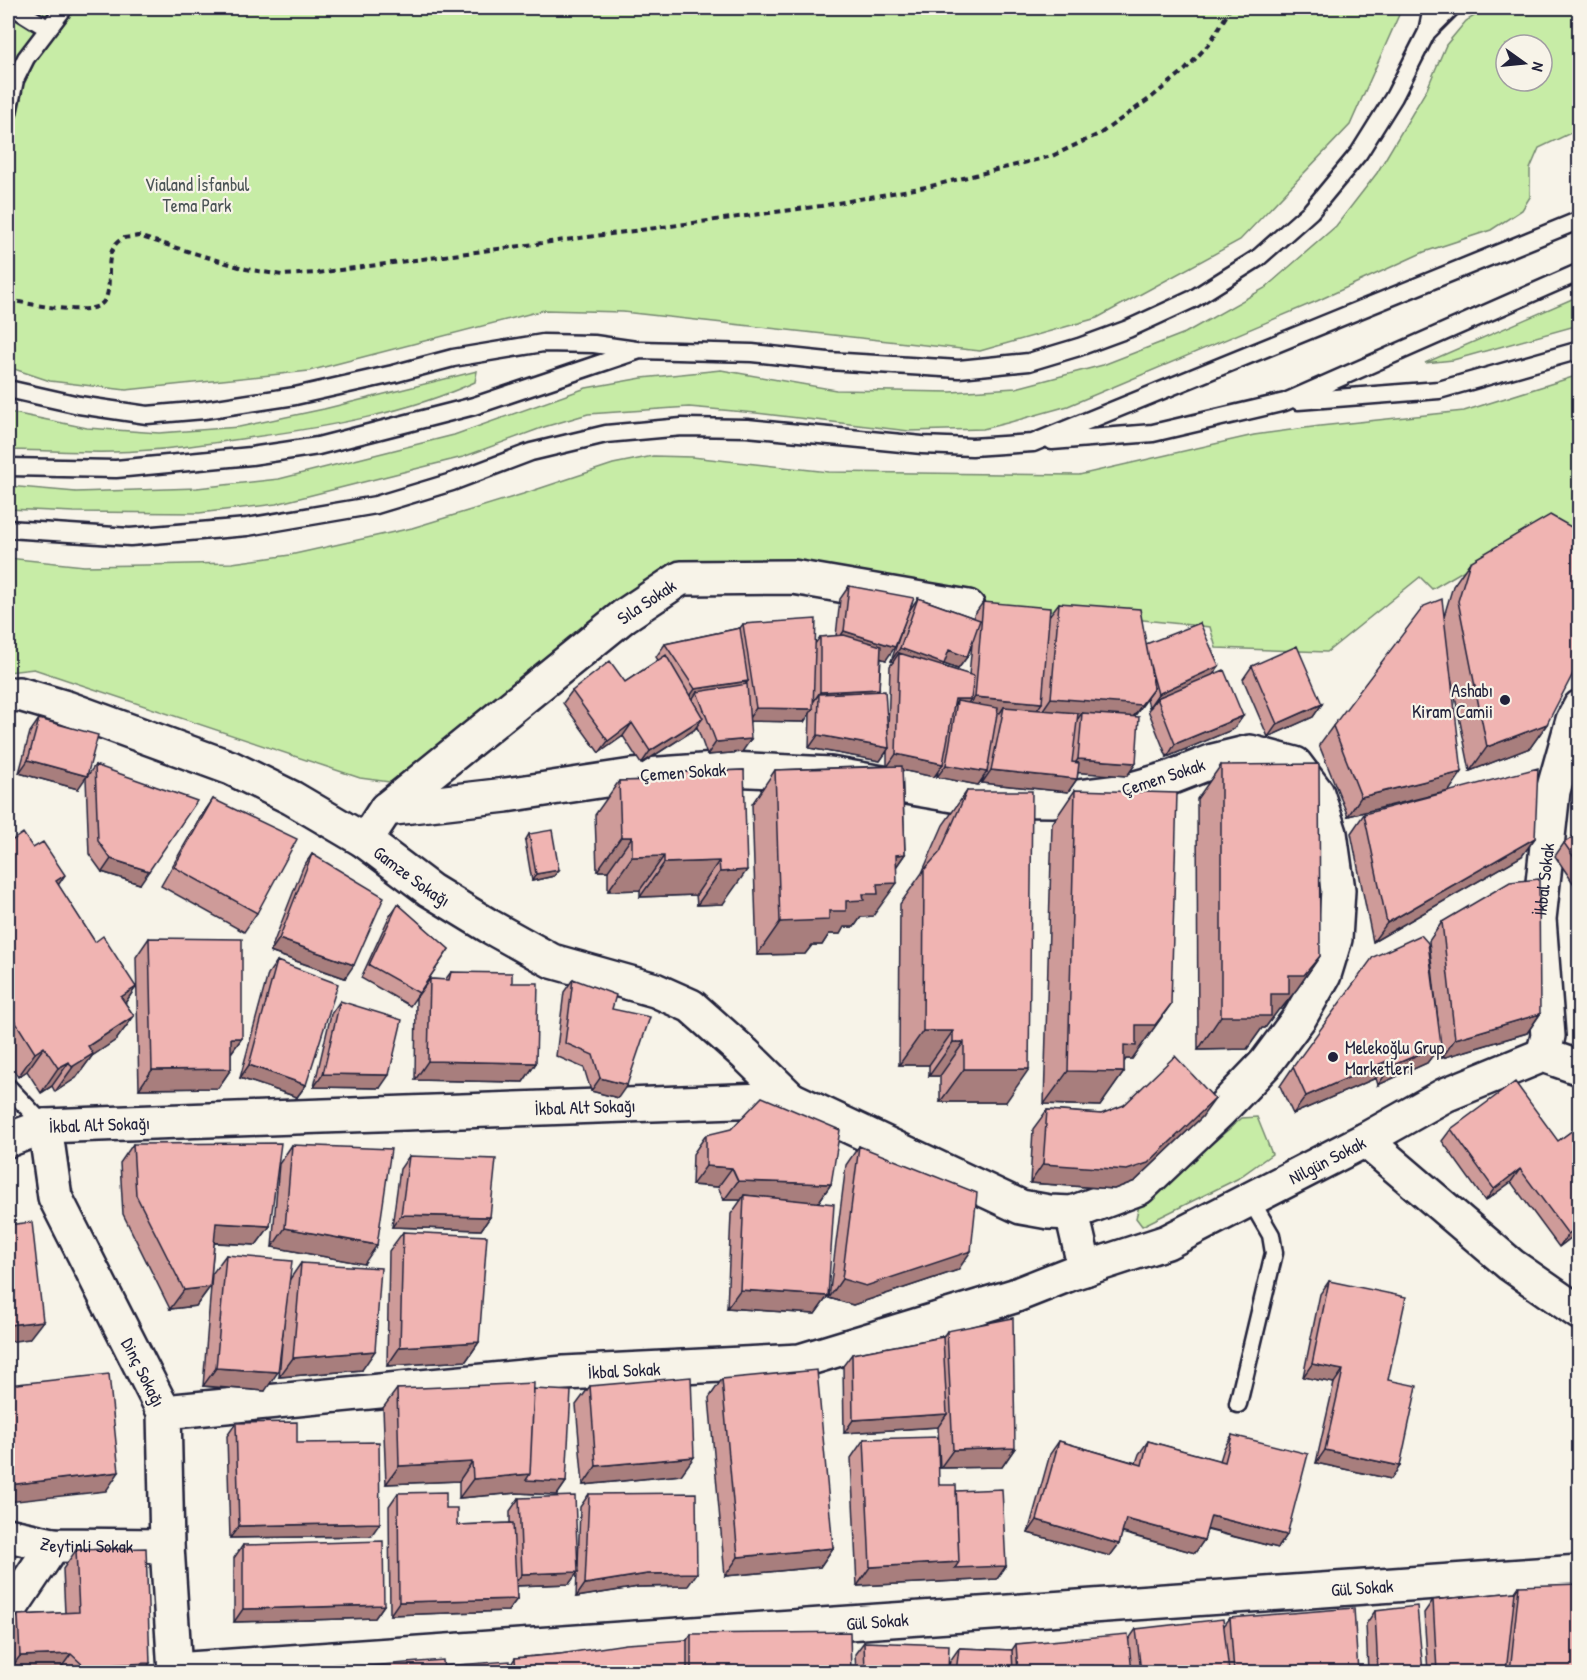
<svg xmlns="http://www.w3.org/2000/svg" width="1587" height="1680" viewBox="0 0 1587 1680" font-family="'Patrick Hand',sans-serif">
	<rect width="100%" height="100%" fill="#f7f3e8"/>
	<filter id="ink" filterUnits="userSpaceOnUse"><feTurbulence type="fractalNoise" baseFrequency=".0167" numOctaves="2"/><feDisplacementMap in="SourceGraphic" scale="12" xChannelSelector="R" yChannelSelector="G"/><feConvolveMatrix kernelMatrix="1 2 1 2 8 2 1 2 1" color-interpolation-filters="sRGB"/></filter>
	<g filter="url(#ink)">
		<!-- green -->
		<path fill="#c7eca6" stroke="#748770" stroke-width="1.5" fill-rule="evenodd" d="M8,8H1402L1350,125L1240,240L1097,318L980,351L623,312L544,310L309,371L126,390L50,381L8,367Z
			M1487,8H1576L1579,9V126L1573,132L1539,148L1530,169V197L1522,210L1491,230L1424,252L1317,301L1068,406L1007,423L983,429L909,431L756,413L689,407L588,414L544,427L463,457L276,504L199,513L74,512L8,509V486L76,492L197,488L279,479L454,435L586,388L642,378L721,370L836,390L951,392L1016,388L1103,365L1185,333L1265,288L1336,226L1377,173L1427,89L1446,45L1466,21ZM1506,45H1542V81H1506Z
			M1579,296V325L1453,360L1425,363Z
			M477,371L475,382C408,413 326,427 254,437C207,444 160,451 113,452C78,453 42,450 8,450V412L87,428L159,433L239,427L324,409Z
			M1579,375V541L1545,523L1432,589L1420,577L1327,652L1216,648L1210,627L677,571L397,783L360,778L34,669L8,672V558L84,566L145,565L232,563L290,555L412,528L523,494L613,464L653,456L692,457L829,472L1079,475L1254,435L1320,426L1464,411Z
			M1257,1117L1272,1154L1237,1179L1142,1226L1136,1218L1139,1206L1242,1118Z"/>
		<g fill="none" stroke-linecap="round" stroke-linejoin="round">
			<!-- lane casing -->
			<g stroke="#22223b" stroke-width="21">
				<path id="lane" d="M15,8L47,28
					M1427,32L1451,8
					M8,113L15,80L26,58L64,8
					M8,389L79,405L147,415L204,410L295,396L393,374L453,358L543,343L594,344L636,350
					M1298,401L1439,390L1580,350
					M1052,441L1153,433L1285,402L1580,272
					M8,467L116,469L251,456L318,446L474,406L640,350L752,353L828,361L959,369L1029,362L1079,347L1128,329L1193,299L1258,258L1311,211L1359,153L1394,97L1427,32L1432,8
					M8,529L130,537L247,527L376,505L452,482L531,452L606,434L682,427L747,428L922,445L972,447L1033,443L1580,220
					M8,1087L45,1126
					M1238,1404L1274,1253L1271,1235L1250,1199"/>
			</g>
			<!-- street casing -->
			<g stroke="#22223b" stroke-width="38">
				<g id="street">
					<path id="s1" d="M8,695L19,694L67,708L231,768L292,798L365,841L430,890L489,926L552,961L655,990L691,1006L745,1054L791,1099"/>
					<path id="s2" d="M386,809L624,616L681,578L793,577L968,607"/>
					<path id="s3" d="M1543,1055L1548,1036L1539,919L1553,791L1573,720L1580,707"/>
					<path id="s4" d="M45,1126L55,1197L164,1412L167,1546L175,1672"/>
					<path id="s5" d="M8,1140L45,1126L791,1099L1021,1207L1049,1212L1072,1213L1139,1188L1219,1112L1265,1064L1300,1017L1324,975L1335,939L1338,890L1330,833L1317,793L1295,764L1250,752L1213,761L1167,779L1125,791L1053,800L976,799L830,774L730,769L632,776L506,795L386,809L365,841"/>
					<path d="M1365,1140L1511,1265L1580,1313"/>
					<path d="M1072,1213L1085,1269"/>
					<path id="s6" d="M164,1412L564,1373L800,1361L1014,1296L1072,1273L1167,1242L1365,1140L1445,1095L1543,1055L1580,1068"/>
					<path id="s7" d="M8,1535L53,1545L167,1546"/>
					<path d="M8,1612L53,1545"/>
					<path id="s8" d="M175,1670L1580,1572"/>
				</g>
			</g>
			<!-- path -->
			<path stroke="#22223b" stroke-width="4" stroke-dasharray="6 4.5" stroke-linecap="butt" d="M8,300C26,303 85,316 100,305C119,292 97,250 124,238C128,237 134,237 138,236L246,269L282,275L317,273L821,206L931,186L1052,156L1101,133L1152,97L1185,70L1209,44L1228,13L1229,8"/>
			<!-- lane -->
			<use href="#lane" stroke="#f7f3e8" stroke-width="16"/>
			<!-- street -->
			<use href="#street" stroke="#f7f3e8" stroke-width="33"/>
		</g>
		<!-- wall -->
		<path fill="#ce9b99" stroke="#22223b" stroke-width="1.5" fill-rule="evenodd" d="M1470,562L1547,724L1530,748L1470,771L1451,677L1449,791L1348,816L1319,745L1333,726L1444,616L1453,586Z
			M849,586L909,611L918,598L974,618V615L983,602L1049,616L1059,603L1213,675L1243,716L1234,729L1167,757L1148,710L1152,706L1149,707L1147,699L1134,717L1136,763L1127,776L1078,772L1077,779L1068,792L982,783L984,776L978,785L937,777L938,772L934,777L902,770L905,854L896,867L873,916L861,917L854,927H844L840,934H829L822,945H812L805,954L757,955L752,804L775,770L887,766V751L880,761L809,748L810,712L804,722L750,721L742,752L707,755L697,727L694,730L641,764L623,736L599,753L563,703L572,691L625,682L658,660L656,657L665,644L740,628L743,624L815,644L820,637L836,636L840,599ZM907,615L891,661L893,662L890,666L888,730L877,692L879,689L881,658L886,660ZM972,644L969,675L943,666L944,664L958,669L967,657Z
			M1252,666L1322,704L1313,717L1268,737L1243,679Z
			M39,719L78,789L19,773L30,732Z
			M95,765L140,884L102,872L89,854L86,778Z
			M1221,765L1320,956L1297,989L1281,1009H1279L1265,1028H1262L1247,1049L1198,1050L1197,799Z
			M744,770L723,904L697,905L696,895L640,897V890L608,891V871H597L595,815L619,781L658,780L663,773Z
			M1580,770V794L1574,793Z
			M1075,790L1171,1004L1132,1059H1126L1124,1062V1072L1100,1106L1044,1104L1052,824Z
			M967,791L1006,1102H940V1076H929V1065H899L900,904L922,873L943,825Z
			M213,799L257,913L244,932L161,886L200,818Z
			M1364,814L1535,838L1522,856L1373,942L1351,833Z
			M8,831L13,840L58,885L95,942L136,987L125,1003L134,1016L116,1040L92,1056L76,1078L55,1092L52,1086L41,1093L27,1071L18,1077L8,1061Z
			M1580,832V893L1555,856L1564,843Z
			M529,834L554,876L532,881L525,841Z
			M312,854L345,978L270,952L303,867Z
			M398,904L449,949L410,1006L361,978L389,917Z
			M1442,922L1540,1014L1527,1033L1442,1058L1440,1045L1427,1063L1378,1085L1376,1078L1293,1114L1280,1086L1293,1067L1438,1021L1429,941Z
			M149,938L242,1038L231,1053V1069L218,1088L139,1089L136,957Z
			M277,961L306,1085L297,1097L240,1078L268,974Z
			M451,972L512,983L536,1063L523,1082L415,1080L416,998L430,979L445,980Z
			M573,979L618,1098L591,1091L584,1068L556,1056L564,992Z
			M340,1001L380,1088L314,1087L331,1014Z
			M1047,1110L1101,1114L1202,1117L1135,1181L1114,1189L1030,1183L1033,1129Z
			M1580,1125V1231L1559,1247L1511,1182L1485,1201L1442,1141L1451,1129L1558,1141Z
			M706,1135L831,1184L818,1203L828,1296L815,1314L727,1308L731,1214L741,1200H724L718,1187L692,1185L693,1154Z
			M133,1144L270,1226L256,1245L214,1243L210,1287L196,1306L170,1309L123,1214L120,1163Z
			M292,1145L364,1264L272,1247L279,1164Z
			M859,1146L958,1270L853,1305L829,1298L846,1165Z
			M409,1156L490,1217L481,1230L392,1227L400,1169Z
			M403,1232L479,1342L466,1361L387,1366L389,1251Z
			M226,1255L290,1279L301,1263L362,1370L279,1377L284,1321L265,1391L203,1386L212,1274Z
			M1329,1281L1400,1466L1391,1479L1316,1463L1334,1383L1303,1377L1320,1294Z
			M947,1331L1015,1448L1002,1467L940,1468L938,1427L844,1433L843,1366L852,1354L943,1337Z
			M722,1379L833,1548L820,1567L725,1576L709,1398Z
			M590,1386L681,1475L583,1485L576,1405Z
			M397,1389H534L566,1482L557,1495L517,1493L459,1498V1481L386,1484L383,1408Z
			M236,1423L371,1536L230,1538L227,1436Z
			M1232,1435L1287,1535L1278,1548L1207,1530L1204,1540L1195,1553L1122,1533L1119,1544L1110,1556L1028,1533L1050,1454L1059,1441L1136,1463L1139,1454L1148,1441L1220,1461L1224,1448Z
			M864,1439L939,1485L1006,1566L997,1579L857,1586L851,1458Z
			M398,1493L446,1508L457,1525L510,1523V1511L519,1498L578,1566L580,1507L589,1494L688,1586L638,1587L576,1597L577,1572L569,1584L516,1586L517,1599L508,1611L390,1615L389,1506Z
			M243,1545L384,1605L375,1618L234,1622V1558Z
			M76,1550L150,1663L144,1672H8V1629L18,1615L65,1613L63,1569Z
			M1519,1586L1580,1672H1428L1424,1613L1433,1600L1515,1592Z
			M1375,1611L1423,1672H1368L1366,1624Z
			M1230,1618L1358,1672H948L950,1661L959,1648L1012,1650L1016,1644L1129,1639L1136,1629L1223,1627Z
			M691,1634L851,1672H355L358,1667L510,1666L515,1658L560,1654L687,1640Z
			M864,1642L948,1672H856L855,1654Z"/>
		<!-- shaded-wall -->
		<path fill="#a87e7d" stroke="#22223b" stroke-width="1.5" d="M844,631L895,647L886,660L835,644Z
			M900,648L949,650L967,657L958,669L944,664L935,677L899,653L893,662L891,661Z
			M1219,666L1210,679L1157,698L1152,705L1149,707L1158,694Z
			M748,681L739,694L697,692L691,701L686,702L695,689Z
			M1154,688L1128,724L1082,713L1077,720L1038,717L1051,698Z
			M879,689L870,701L819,694L812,704L811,705L820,692Z
			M975,697L1042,703L1033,716L1004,707L1000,713L966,710Z
			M955,699H971L962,712L957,701L950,712Z
			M1322,704L1313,717L1268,737L1277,724Z
			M756,708L813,709L804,722L747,721Z
			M1243,716L1234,729L1167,757L1175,744Z
			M703,718L694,730L641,764L650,751Z
			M632,723L623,736L599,753L608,741Z
			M1547,724L1530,748L1470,771L1487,747Z
			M818,735L889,748L880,761L809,748Z
			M751,739L742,752L707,755L716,742Z
			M896,754L943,764L934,777L887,767Z
			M1078,759L1136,763L1127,776L1069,772Z
			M28,760L87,776L78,789L19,773Z
			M946,765L987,772L978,785L937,777Z
			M991,770L1077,779L1068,792L982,783Z
			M1462,772L1449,791L1348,816L1361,797Z
			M1580,785V794L1574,793Z
			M621,837H632L608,871H597Z
			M1535,838L1522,856L1373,942L1387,923Z
			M905,854L885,883H897L873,916L861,917L854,927H844L840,934H829L822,945H812L805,954L757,955L780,922L829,911L896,855Z
			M664,856L640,890L608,891L632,857Z
			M111,859L149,871L140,884L102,872Z
			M719,861L696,895L640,897L664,863Z
			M559,870L554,876L532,881L536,874Z
			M747,870L723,904L697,905L720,872Z
			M65,875L48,900L56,881Z
			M279,939L354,965L345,978L270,952Z
			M1320,956L1297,989L1281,1009H1279L1265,1028H1262L1247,1049L1198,1050L1221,1016Z
			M136,987L119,1012L121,997Z
			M1171,1004L1132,1059H1126L1117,1072H1124L1100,1106L1044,1104L1068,1071L1136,1025Z
			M1540,1014L1527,1033L1442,1058L1455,1039Z
			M134,1016L116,1040L92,1056L76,1078L55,1092L88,1046Z
			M923,1031H953L929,1065H899Z
			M231,1038H242L228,1057Z
			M953,1042H964L940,1076H929Z
			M1441,1045L1427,1063L1378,1085L1391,1066Z
			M44,1047L27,1071L18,1077L35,1053Z
			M1389,1060L1376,1078L1293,1114L1306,1096Z
			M428,1061L536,1063L523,1082L415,1080Z
			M69,1062L52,1086L41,1093L58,1068Z
			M249,1065L306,1085L297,1097L240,1078Z
			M231,1069L218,1088L139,1089L152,1070Z
			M964,1069H1029L1006,1102H940Z
			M323,1074L389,1075L380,1088L314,1087Z
			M600,1078L627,1085L618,1098L591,1091Z
			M1215,1099L1202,1117L1135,1181L1114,1189L1030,1183L1043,1164Z
			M706,1166L732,1168L718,1187L692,1185Z
			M1520,1169L1511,1182L1485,1201L1494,1189Z
			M738,1181L831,1184L818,1203L744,1195L741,1200H724Z
			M401,1215L490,1217L481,1230L392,1227Z
			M216,1223L270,1226L256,1245L203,1242Z
			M1580,1225V1231L1559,1247L1568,1234Z
			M285,1228L377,1245L364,1264L272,1247Z
			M971,1251L958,1270L853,1305L829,1298L842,1279Z
			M210,1287L196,1306L170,1309L184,1290Z
			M740,1290L828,1296L815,1314L727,1308Z
			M43,1321L29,1339L8,1342V1325Z
			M479,1342L466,1361L387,1366L400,1347Z
			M375,1351L362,1370L279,1377L293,1358Z
			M1312,1364L1343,1370L1334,1383L1303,1377Z
			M216,1368L278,1372L265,1391L203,1386Z
			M947,1414L938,1427L844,1433L853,1420Z
			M1015,1448L1002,1467L940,1468L953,1450Z
			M1325,1450L1400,1466L1391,1479L1316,1463Z
			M694,1457L681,1475L583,1485L596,1466Z
			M472,1462L459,1481L386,1484L399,1466Z
			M119,1472L106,1491L8,1502V1485Z
			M530,1474L566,1482L557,1495L517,1493L459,1498L473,1479Z
			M1211,1516L1287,1535L1278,1548L1202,1528Z
			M1126,1519L1204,1540L1195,1553L1117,1531Z
			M1037,1520L1119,1544L1110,1556L1028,1533Z
			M380,1523L371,1536L230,1538L239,1526Z
			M833,1548L820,1567L725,1576L738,1557Z
			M959,1562L1006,1566L997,1579L857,1586L870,1567Z
			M578,1572L569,1584L513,1586L522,1574Z
			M697,1573L688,1586L638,1587L576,1597L585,1584L647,1574Z
			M517,1599L508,1611L390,1615L399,1602Z
			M384,1605L375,1618L234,1622L243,1609Z
			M71,1654L58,1672H8L20,1656Z
			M150,1663L144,1672H79L84,1666Z"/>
		<!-- building -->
		<path fill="#f0b4b2" stroke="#22223b" stroke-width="1.5" d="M1550,515L1580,532V660L1547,724L1487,747L1458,601L1470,562Z
			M849,586L914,598L895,647L844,631Z
			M918,598L980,620L967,657L949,650L944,664L900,648Z
			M1442,599L1462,772L1361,797L1333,726L1424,606Z
			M983,602L1050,608L1042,703L975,697Z
			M1059,603L1140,609L1154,688L1141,705L1051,698Z
			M816,619L813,709L756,708L743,624Z
			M1200,623L1219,666L1158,694L1150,665L1146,644Z
			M740,628L748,681L695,689L665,644Z
			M844,635L881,646L879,689L820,692V637Z
			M1297,646L1322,704L1277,724L1252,666Z
			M899,653L974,676L971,699H955L943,764L896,754Z
			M666,655L703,718L650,751L632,723L608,741L572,691L610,661L625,682Z
			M1224,670L1243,716L1175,744L1157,698Z
			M747,684L751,739L716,742L697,692Z
			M885,691L889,748L818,735L819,694Z
			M957,701L998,708L987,772L946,765Z
			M1004,707L1078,713L1072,762L1079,763L1077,779L991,770Z
			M1082,713L1139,717L1136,763L1078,759Z
			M39,719L98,735L87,776L28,760Z
			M1319,764L1320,956L1304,975H1289V994H1271V1016H1221V765Z
			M95,765L197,801L149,871L111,859L98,841Z
			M902,766L905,854L896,855L897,883L877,884L878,894H863L864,900L846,901V911H829V920L780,922L775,770Z
			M1538,768L1535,838L1387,923L1364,814Z
			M744,770L747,870L720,872L719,861L664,863V856L632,857V837H621L619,781L662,780L663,773Z
			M1075,790L1177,793L1171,1004L1155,1025H1136V1046L1124,1045V1072L1068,1071Z
			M967,791H1032L1029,1069H964V1042H953V1031H923L924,870L940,852Z
			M213,799L297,839L257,913L174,867Z
			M552,830L559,870L536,874L529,834Z
			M8,831L13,840L23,833L33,848L43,842L65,875L56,881L95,942L103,936L136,987L121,997L134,1016L88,1046L93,1054L72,1067L69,1062L58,1068L44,1047L35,1053L8,1010Z
			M1580,832V866L1564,843Z
			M312,854L384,897L354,965L279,939Z
			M1539,879L1540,1014L1455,1039L1442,922L1510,882Z
			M398,904L449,949L419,993L369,965Z
			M1421,935L1428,943L1441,1045L1391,1066L1389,1060L1306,1096L1293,1067L1373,957Z
			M149,938L242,939V1038H231V1069L152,1070Z
			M277,961L338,984L306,1085L249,1065Z
			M451,972L512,973V983H538L536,1063L428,1061L430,979L449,980Z
			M573,979L616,995L612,1009L650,1017L627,1085L600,1078L593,1055L565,1043Z
			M340,1001L402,1020L389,1075L323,1074Z
			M1175,1056L1215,1099L1148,1163L1127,1170L1043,1164L1047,1110L1101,1114L1124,1105Z
			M1515,1082L1558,1141L1580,1125V1225L1568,1234L1520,1169L1494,1189L1451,1129Z
			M762,1097L840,1130L831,1184L738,1181L732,1168L706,1166V1135L731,1129Z
			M281,1143L270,1226L216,1223L210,1287L184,1290L136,1195L133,1144Z
			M292,1145L391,1149L377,1245L285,1228Z
			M859,1146L977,1193L971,1251L866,1286L842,1279Z
			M409,1156L496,1159L490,1217L401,1215Z
			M744,1195L834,1204L828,1296L740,1290Z
			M32,1222L43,1321L8,1325V1225Z
			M403,1232L487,1236L479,1342L400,1347Z
			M226,1255L292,1261L278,1372L216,1368Z
			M301,1263L381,1268L375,1351L293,1358Z
			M1329,1281L1406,1297L1388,1380L1417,1386L1400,1466L1325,1450L1343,1370L1312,1364Z
			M1013,1318L1015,1448L953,1450L947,1331Z
			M943,1337L947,1414L853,1420L852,1354Z
			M817,1370L833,1548L738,1557L722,1379Z
			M109,1374L119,1472L8,1485V1385Z
			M691,1377L694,1457L596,1466L590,1386Z
			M534,1383L530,1474L473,1479L472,1462L399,1466L397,1389Z
			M534,1389L571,1391L566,1482L526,1480L530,1474Z
			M297,1422V1443L379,1442L380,1523L239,1526L236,1423Z
			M1232,1435L1308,1454L1287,1535L1211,1516L1204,1540L1126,1519L1119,1544L1037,1520L1059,1441L1142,1465L1148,1441L1225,1462Z
			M938,1437L939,1485H956L959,1562L870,1567L864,1439Z
			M1002,1489L1006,1566L955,1568L959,1562L956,1491Z
			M446,1492V1508H457V1525L513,1523L517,1599L399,1602L398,1493Z
			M696,1493L697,1573L647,1574L585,1584L589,1494Z
			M575,1496L578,1572L522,1574L519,1498Z
			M383,1541L384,1605L243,1609V1545Z
			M146,1548L150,1663L84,1666L71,1654L20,1656L18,1615L79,1612L76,1550Z
			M1580,1584V1672H1510L1519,1586Z
			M1515,1592L1506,1672H1437L1433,1600Z
			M1417,1606L1423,1672H1378L1375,1611Z
			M1354,1608L1358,1672H1234L1230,1618Z
			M1223,1619L1229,1672H1141L1136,1629Z
			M850,1632L851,1672H691V1634Z
			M1128,1634L1132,1672H1018L1016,1644Z
			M687,1640V1672H516L515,1658L560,1654L626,1644Z
			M864,1642L949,1645L948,1672H865Z
			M959,1648L1012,1650L1013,1672H956Z
			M443,1660L444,1672H359L358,1667Z
			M510,1661V1672H444V1666Z
			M345,1664V1672H246V1669Z
			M140,1671V1672H55Z"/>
	</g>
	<!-- markers -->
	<g fill="#22223b" stroke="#f7f3e8" stroke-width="2">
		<circle cx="1505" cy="700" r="6"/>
		<circle cx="1333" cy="1057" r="6"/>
	</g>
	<g text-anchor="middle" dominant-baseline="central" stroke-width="4.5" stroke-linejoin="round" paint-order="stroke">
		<!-- park labels -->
		<g font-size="18" fill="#4b5456" stroke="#f7f3e8">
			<text x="197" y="184">Vialand İsfanbul<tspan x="197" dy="21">Tema Park</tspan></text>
		</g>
		<!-- street labels -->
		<g font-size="18" fill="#22223b" stroke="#f7f3e8">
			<text stroke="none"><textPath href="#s2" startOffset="333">Sıla Sokak</textPath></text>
			<text transform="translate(683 772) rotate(-4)">Çemen Sokak</text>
			<text transform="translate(1163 777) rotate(-18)">Çemen Sokak</text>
			<text stroke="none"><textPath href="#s1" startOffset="447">Gamze Sokağı</textPath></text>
			<text stroke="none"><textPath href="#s3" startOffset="177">İkbal Sokak</textPath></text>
			<text stroke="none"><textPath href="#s5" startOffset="580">İkbal Alt Sokağı</textPath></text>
			<text stroke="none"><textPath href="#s5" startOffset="94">İkbal Alt Sokağı</textPath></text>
			<text stroke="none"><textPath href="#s6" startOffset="1204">Nilgün Sokak</textPath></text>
			<text stroke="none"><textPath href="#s6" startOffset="462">İkbal Sokak</textPath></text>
			<text stroke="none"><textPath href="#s4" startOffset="268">Dinç Sokağı</textPath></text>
			<text stroke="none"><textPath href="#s7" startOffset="80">Zeytinli Sokak</textPath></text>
			<text stroke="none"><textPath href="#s8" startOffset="1190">Gül Sokak</textPath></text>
			<text stroke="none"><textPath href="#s8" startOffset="704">Gül Sokak</textPath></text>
		</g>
		<!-- poi labels -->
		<g font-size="18" fill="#22223b" stroke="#f7f3e8" text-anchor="end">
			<text x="1493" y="690">Ashabı<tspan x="1493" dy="21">Kiram Camii</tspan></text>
			<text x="1345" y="1047" text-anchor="start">Melekoğlu Grup<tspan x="1345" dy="21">Marketleri</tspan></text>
		</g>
	</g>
	<!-- margin -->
	<rect width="1587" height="1680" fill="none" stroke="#f7f3e8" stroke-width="30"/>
	<rect x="15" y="15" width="1557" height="1650" fill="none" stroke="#22223b" stroke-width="2" filter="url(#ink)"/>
	<!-- north arrow -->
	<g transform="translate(1524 63) rotate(105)"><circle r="28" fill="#f7f3e8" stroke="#a29fa3" stroke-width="1.5"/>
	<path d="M0-4.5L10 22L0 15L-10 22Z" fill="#22223b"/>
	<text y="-9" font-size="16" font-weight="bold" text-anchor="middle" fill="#22223b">N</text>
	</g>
</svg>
